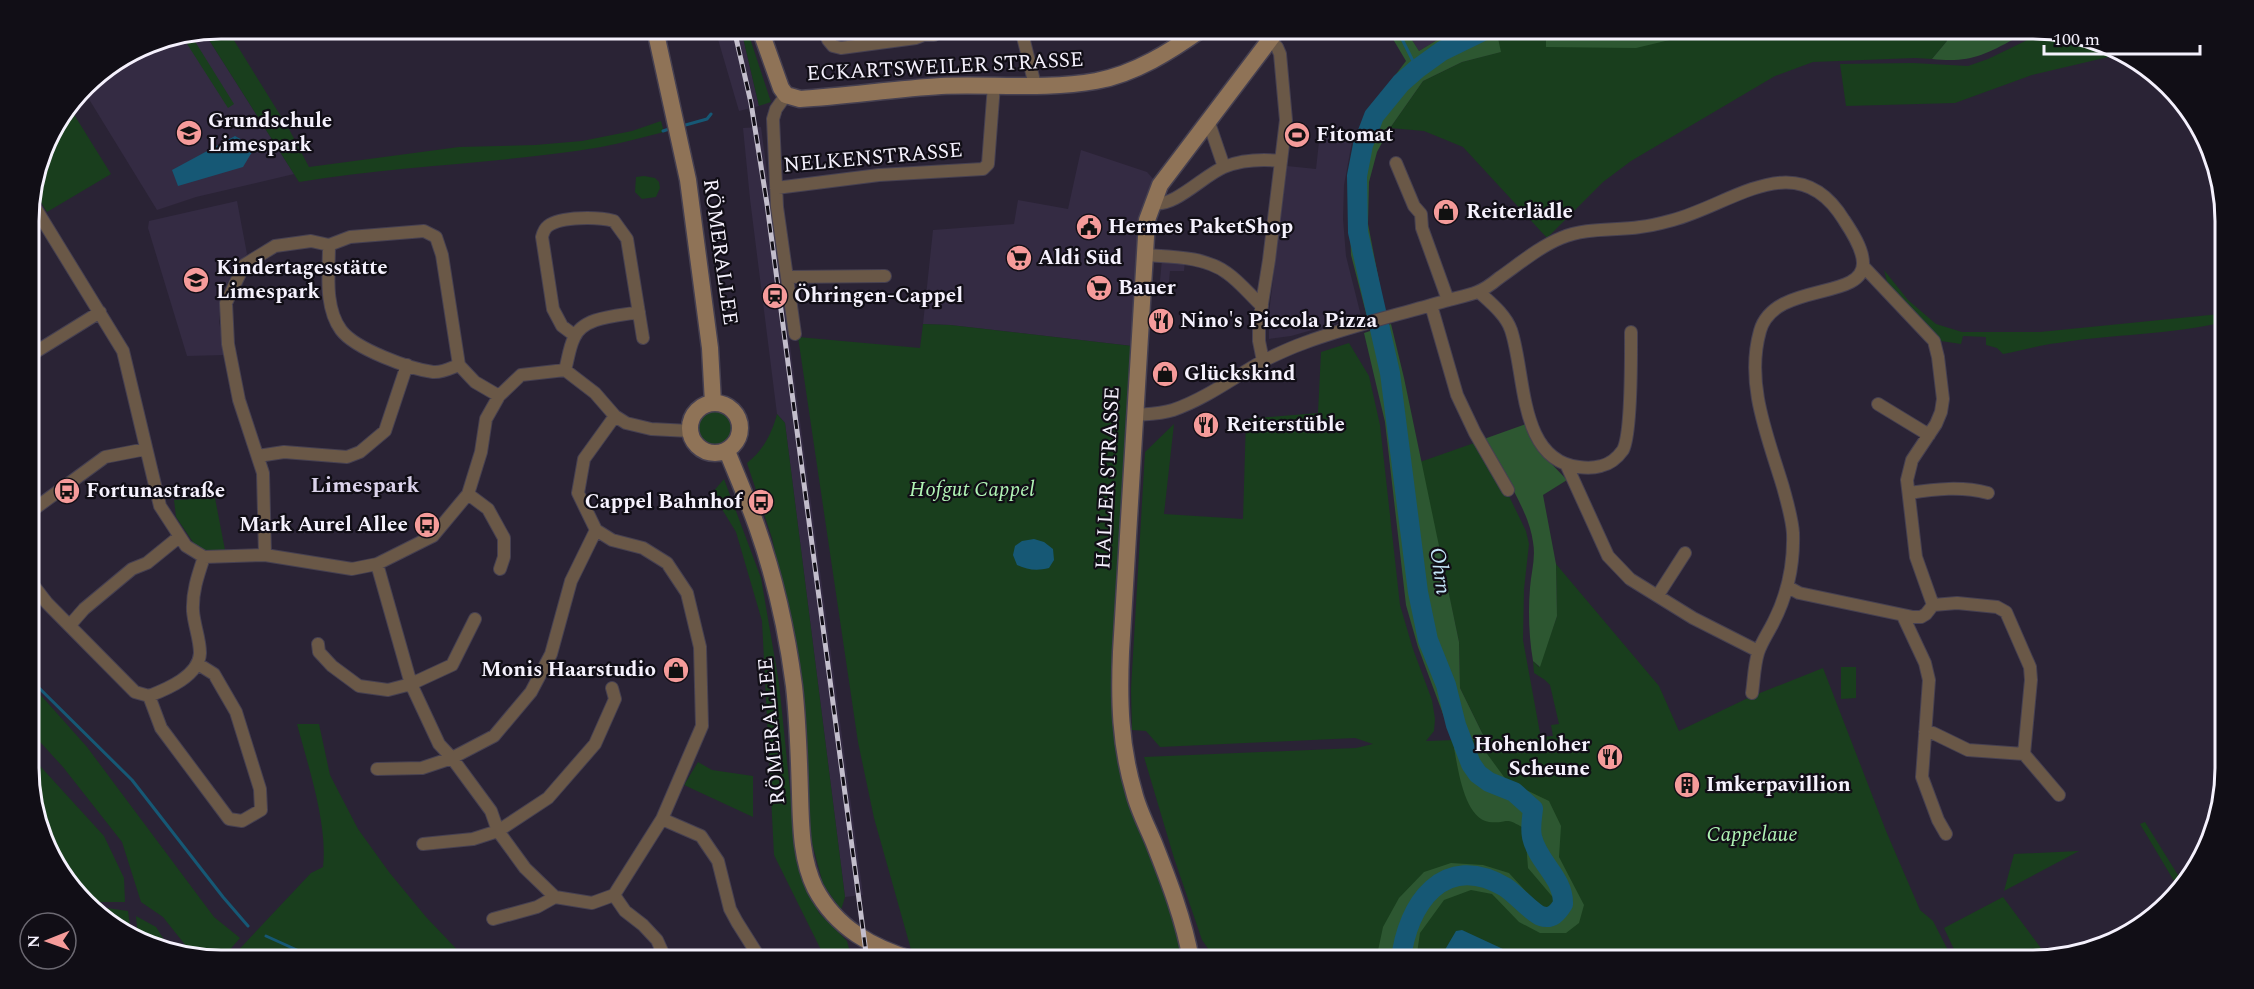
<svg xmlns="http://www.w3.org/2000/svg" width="2254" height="989" viewBox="0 0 2254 989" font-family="Spectral,serif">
	<rect width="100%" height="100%" fill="#2a2335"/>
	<!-- built -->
	<path fill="#342b43" d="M715,29H741L759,106L739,111Z
		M1405,29H1461L1452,31L1419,51Z
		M204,32L294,174L196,197L157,210L84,91L106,77L102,71L148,43Z
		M1321,124L1354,131L1344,185L1343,219L1346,256L1361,316L1291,336L1269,339V313L1287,166L1316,169Z
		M761,127L863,895L845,897L785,423L777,414L750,199L743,128Z
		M1081,150L1147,172L1156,182L1140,216L1132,346L950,325L923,324L933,230L1014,224L1018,200L1068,209Z
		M237,201L247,254L237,265L221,295L219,321L225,355L187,356L148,228L149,221Z
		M1162,259L1185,261L1184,271H1170L1168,292H1159Z"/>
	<!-- green -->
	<path fill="#193e1d" d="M221,29H227L290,131L309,167L459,147L535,145L582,141L632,131L661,121L664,132C643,137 622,143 601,147C501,164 399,165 299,182L204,32Z
		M741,29H747L771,102L759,106Z
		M1496,29H1546V47L1699,33L1697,29H1941L1947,41L1932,59L1915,58L1813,62L1775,76L1631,161L1603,182L1547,238L1463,147L1424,131L1390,128L1423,81L1462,62L1500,52Z
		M2046,31L2106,43L2121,54L2032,75L1955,103L1846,106L1840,64L1913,63L1968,66L1988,59Z
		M191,35L234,104L228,108L182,36Z
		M70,108L111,174L47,212L34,191L49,136Z
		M644,176L655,178L659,182L660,188L656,197L642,199L635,192L636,177Z
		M1884,270L1908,300L1936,324L1962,332H2040L2220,314H2224V322C2170,335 2113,334 2058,343C2039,345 2022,351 2003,354L1997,348L1986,345V337L1963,336L1961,344L1941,341L1888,286Z
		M923,324L950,325L1132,346L1127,409L1115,651V734L1171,908L1180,947L1178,960H940L912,953L874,818L858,742L798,337L920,348Z
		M1349,343L1369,376L1380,425L1400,605L1413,649L1432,700L1435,719L1434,731L1426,741L1485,739L1460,688L1459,642L1420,462L1477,442L1507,492L1526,531L1529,544L1524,589L1523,640L1540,733L1537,737L1553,736L1551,725L1559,724L1550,685L1545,680L1534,673L1533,661L1539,667L1557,616L1556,564L1659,686L1679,731L1750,697L1823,668L1886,831L1920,910L1933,921L1953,960H1224L1209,950L1202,940L1174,858L1144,757L1356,748L1373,744L1355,738L1160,747L1146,731L1132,730L1131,689L1145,452L1174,424L1164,514L1243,519L1246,419L1318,413L1321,352Z
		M698 427a18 18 0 1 1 36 0a18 18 0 1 1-36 0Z
		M777,414L785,423L845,897L841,910L823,884L808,828L794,642L772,538L747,463C763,451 772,433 777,414Z
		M724,479L761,578L779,683L798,867L819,913L847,941L852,960H826L774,855L762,621L736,532L712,493Z
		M215,498L225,550L203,552L197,548L176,517L174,500Z
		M1841,667H1856V698L1841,699Z
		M30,683L87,747L214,917L240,938L221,960L190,951L163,917L141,902L122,842L63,767L30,731Z
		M297,724H319L330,775L358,829L389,872L426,917L467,960H233L231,958L311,873L323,867C328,824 308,766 297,724Z
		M30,755L104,836L124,878L125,902H91L46,832L30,793Z
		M698,762L712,770L753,776V817L684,785Z
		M2145,822L2181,880L2177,886L2140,824Z
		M2079,851L2004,891L2014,854Z
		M2003,897L2049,959L1959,960L1944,928Z
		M107,908L128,911L131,933L101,911Z
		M136,916L156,927L168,946L175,951L148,946L138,938Z"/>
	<!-- forest -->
	<path fill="#2d5731" d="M1387,29H1405L1419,51L1452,31L1461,29H1496L1501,52L1462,62L1423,81L1390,128L1377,152L1369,182L1368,224L1385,312L1367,317L1351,255L1349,200L1355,149L1368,111L1406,61Z
		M1546,29H1697L1699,33L1636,48L1546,47Z
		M1941,29H2017L2014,39C1983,56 1968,63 1932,59L1947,41Z
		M1391,324L1404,378L1459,642L1460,688L1485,739L1453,741L1418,647L1406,605L1385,422L1364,333Z
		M1526,424L1543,455L1567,480L1543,495L1556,564L1557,616L1540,667L1533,661C1529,637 1528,612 1530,588C1531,573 1536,558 1533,542C1529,510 1500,468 1484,439Z
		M1482,747L1507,781L1549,801L1561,826L1559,857L1584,905L1579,923L1566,933H1540L1519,922L1492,894L1471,890L1444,900L1420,933L1416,960H1376L1383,927L1399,898L1424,872L1451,863L1483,865L1509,873L1542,909L1553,908L1556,901L1528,868L1525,829C1503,815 1509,824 1489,822C1464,818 1458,768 1454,748Z"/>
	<!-- water -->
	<path fill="#165875" d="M235,136L244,141L252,152L243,167L178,186L172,170Z
		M1034,539L1044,542L1053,549L1054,560L1049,568C1037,571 1028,570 1017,565L1013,555L1015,546L1022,541Z
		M1462,930L1503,949L1507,960H1439L1456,931Z"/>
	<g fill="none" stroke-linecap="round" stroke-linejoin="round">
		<!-- stream -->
		<path stroke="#165875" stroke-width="3" d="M1397,29L1417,69
			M1960,29C1970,36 1979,36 1989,29
			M682,126L707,119L711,114
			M663,131L672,128
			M30,679L132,780L223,897L248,926
			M266,936L319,960"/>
		<!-- river -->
		<path stroke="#165875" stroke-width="20" d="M1401,960C1407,904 1444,851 1505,887C1516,894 1532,913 1541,916C1552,920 1558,912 1563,904C1564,878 1538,863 1532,837C1530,828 1532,818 1533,809L1514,792L1489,782L1478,774L1471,764L1456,725L1446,685L1428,640L1418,592L1390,373L1358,232L1357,176L1363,145L1374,116L1401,83L1417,69L1442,51L1487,29"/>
		<!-- street casing -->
		<g stroke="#464051" stroke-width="14">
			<path id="street" d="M825,29L828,40L833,46L841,48L916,38L924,35H934
				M1021,29L1035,85
				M786,95L776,109L773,119L777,207L795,334
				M1208,120L1224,167
				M1396,163L1414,206L1421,214L1422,228L1448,300
				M776,188L879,175L983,169L988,164L994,85
				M31,201L123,351L160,506L186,546L204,557L265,555L352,569L377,564L433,536L468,494L481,452L486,419L499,396L521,375L565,370L595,393L615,416L626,423L651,429L690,431
				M1153,203C1174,208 1204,175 1224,167C1242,160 1262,159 1281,161
				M329,245L350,237L424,231L436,237L442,255L459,365L475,382L499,396
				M329,245C329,272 324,307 341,330C355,349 410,369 433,372C442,373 451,368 459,365
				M1144,255C1171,257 1204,256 1227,273C1240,282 1250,295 1262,306
				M1864,267L1934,341L1938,357L1943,399L1941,412L1936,424L1912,460L1907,480L1916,557L1933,605L1957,603L1997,607L2006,612L2030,667L2031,680L2024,754
				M787,277L885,276
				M1479,292C1491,303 1506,315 1511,330C1526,374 1518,460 1579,467C1586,468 1594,468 1601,466C1610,464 1618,457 1623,450C1632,433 1631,354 1631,332
				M1431,305L1457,395L1475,433L1508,490
				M574,335L562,326L553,309L542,237C543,233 544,229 548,226C561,216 599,217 614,221L627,239L643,338
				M29,356L100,312
				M1263,361L1259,341V322L1269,260L1286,120L1280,54L1277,47L1269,40
				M565,370C568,360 569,348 574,338C583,316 619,316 639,312
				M1878,404L1929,435
				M1134,415C1147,414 1161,414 1173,410C1205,399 1233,378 1261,362C1275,355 1290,348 1304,343C1350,326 1398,315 1445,301C1455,298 1467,296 1477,292C1485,289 1493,283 1499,278C1519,264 1539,247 1561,238C1587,227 1614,231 1640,227C1651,226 1662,223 1673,220C1733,204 1798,144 1844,220C1852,232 1863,249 1863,263C1864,301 1774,281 1760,331C1745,384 1768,437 1783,487C1787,502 1792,518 1793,533C1794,564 1787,596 1773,623C1768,633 1761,643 1758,653C1754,666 1754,680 1752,693
				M258,456L284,452L347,457L360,452L385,431L407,365
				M1567,466L1608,556L1630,579L1693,618L1758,651
				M1909,493C1935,489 1962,486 1988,493
				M468,494L488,509L504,538V557L500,569
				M30,512L105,457L146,449
				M265,555L263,473L239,400L228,344L226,303L244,265L275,246L311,241L329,245
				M377,564L411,684L439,744L452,758L491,811L498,831L525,868L555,897L592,903L614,895L662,819L702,726L700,647L687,593L667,563L643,548L612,540L596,530L578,493L584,459L615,416
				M30,581L47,603L135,692L149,696C167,689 199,676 200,653C200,639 194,625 193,611C192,592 198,575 204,557
				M1788,587L1799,593L1913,617H1921L1926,614L1933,605
				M1658,595L1685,553
				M1903,616L1925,663L1929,680L1922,777L1938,820L1946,834
				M70,625L84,609L132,569L147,563L179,537
				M318,644L319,652L332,666L359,686L388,690L411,684L452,665L475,619
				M149,696L161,728L229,819L242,821L261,810L260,789L236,712L214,674L198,664
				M1925,732L1933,733L1968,750L2024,754
				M2024,754L2059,795
				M377,769L422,768L452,758L494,736L531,692L551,654L571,581L596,530
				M662,819L701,836L718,861L730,909L737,922L761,960
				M423,844L473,839L498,831L548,798L595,744L615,699L612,688
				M614,895L625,911L643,925L657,940L666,960
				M493,919L537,907L555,897"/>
		</g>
		<!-- secondary casing -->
		<g stroke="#464051" stroke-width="19">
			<path id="secondary" d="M655,29L688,180L710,348L713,403
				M760,29L781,88L786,95L800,99C847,96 894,89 941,86C992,84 1046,90 1096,81C1135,74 1171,51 1202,29
				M690 428a25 25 0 1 1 50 0a25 25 0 1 1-50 0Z
				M727,451C737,476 748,501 757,527C775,578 787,632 794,686C798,722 799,758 800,794C801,826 801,859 815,888C836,928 873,948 914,960
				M1191,960C1184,920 1169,881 1154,843C1147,826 1138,809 1134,792C1120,745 1119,700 1121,652L1147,220L1160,185L1278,29"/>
		</g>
		<!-- street -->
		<use href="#street" stroke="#6a5847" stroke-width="12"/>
		<!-- secondary -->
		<use href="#secondary" stroke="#8f7357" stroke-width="16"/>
		<!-- rail casing -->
		<g stroke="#c3becc" stroke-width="5">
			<path id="rail" d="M734,29L751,103L767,204L867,960"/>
		</g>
		<!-- rail -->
		<use href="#rail" stroke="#110e16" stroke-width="3" stroke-dasharray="9" stroke-linecap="butt"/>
	</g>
	<!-- icons -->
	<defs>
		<g id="school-disc" transform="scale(1.35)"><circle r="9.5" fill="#f59b9a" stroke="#110e16"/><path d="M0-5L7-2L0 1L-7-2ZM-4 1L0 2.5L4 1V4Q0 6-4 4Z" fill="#111"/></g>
		<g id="stadium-disc" transform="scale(1.35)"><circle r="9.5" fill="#f59b9a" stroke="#110e16"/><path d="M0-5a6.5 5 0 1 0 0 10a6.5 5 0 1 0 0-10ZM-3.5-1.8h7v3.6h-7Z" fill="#111"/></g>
		<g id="shop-disc" transform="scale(1.35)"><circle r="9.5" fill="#f59b9a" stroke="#110e16"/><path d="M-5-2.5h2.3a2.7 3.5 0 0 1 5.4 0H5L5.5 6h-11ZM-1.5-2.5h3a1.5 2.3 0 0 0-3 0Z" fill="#111"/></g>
		<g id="civic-disc" transform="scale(1.35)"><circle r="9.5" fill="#f59b9a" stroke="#110e16"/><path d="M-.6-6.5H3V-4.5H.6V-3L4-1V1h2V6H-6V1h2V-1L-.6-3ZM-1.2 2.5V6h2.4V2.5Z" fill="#111"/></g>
		<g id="supermarket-disc" transform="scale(1.35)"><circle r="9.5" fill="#f59b9a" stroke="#110e16"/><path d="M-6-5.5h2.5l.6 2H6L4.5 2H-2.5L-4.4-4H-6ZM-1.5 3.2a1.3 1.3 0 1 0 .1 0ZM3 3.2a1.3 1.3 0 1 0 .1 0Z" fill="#111"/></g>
		<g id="station-disc" transform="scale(1.35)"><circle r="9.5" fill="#f59b9a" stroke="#110e16"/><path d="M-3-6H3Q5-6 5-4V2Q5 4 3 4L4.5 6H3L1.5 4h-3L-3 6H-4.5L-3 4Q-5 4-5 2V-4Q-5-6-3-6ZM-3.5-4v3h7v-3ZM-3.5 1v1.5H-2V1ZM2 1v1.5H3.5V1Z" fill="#111"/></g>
		<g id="restaurant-disc" transform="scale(1.35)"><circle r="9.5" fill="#f59b9a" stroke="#110e16"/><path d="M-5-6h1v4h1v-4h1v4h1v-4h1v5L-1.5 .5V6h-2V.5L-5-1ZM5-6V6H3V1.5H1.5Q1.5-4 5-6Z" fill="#111"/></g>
		<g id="bus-disc" transform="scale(1.35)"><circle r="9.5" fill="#f59b9a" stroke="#110e16"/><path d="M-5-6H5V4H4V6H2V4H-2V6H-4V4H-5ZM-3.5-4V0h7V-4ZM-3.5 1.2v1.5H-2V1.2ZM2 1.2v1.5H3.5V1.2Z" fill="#111"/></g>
		<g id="building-disc" transform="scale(1.35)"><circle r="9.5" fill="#f59b9a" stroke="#110e16"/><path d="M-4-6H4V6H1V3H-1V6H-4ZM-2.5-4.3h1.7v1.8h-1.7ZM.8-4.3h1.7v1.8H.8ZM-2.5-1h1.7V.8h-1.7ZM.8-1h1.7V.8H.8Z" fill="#111"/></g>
	</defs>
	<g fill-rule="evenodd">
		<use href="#school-disc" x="189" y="133"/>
		<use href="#stadium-disc" x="1297" y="135"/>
		<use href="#shop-disc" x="1446" y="212"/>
		<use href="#civic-disc" x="1089" y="227"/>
		<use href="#supermarket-disc" x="1019" y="258"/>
		<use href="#school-disc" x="196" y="280"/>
		<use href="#supermarket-disc" x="1099" y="288"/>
		<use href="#station-disc" x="775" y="296"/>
		<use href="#restaurant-disc" x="1161" y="321"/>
		<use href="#shop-disc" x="1165" y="374"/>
		<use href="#restaurant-disc" x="1206" y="425"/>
		<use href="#bus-disc" x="67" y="491"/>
		<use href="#bus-disc" x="761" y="502"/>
		<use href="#bus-disc" x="427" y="525"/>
		<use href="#shop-disc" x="676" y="670"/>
		<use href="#restaurant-disc" x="1610" y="757"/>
		<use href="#building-disc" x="1687" y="785"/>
	</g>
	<g text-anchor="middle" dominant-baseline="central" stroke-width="4.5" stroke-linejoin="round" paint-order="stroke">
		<!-- street labels -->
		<g font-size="21" fill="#f5f1fd" stroke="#110e16">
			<text transform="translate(945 67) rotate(-3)">ECKARTSWEILER STRASSE</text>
			<text transform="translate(873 158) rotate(-5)">NELKENSTRASSE</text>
			<text transform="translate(720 252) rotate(82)">RÖMERALLEE</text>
			<text transform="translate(1108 478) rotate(-87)">HALLER STRASSE</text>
			<text transform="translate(772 731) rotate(-95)">RÖMERALLEE</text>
		</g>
		<!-- poi labels -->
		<g font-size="21" font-weight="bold" fill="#f5f1fd" stroke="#110e16" text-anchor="start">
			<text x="208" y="121">Grundschule<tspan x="208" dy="24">Limespark</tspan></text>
			<text x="1316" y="135">Fitomat</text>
			<text x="1466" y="212">Reiterlädle</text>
			<text x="1108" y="227">Hermes PaketShop</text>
			<text x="1038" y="258">Aldi Süd</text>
			<text x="216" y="268">Kindertagesstätte<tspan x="216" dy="24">Limespark</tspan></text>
			<text x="1118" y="288">Bauer</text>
			<text x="794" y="296">Öhringen-Cappel</text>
			<text x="1180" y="321">Nino's Piccola Pizza</text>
			<text x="1184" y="374">Glückskind</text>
			<text x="1226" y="425">Reiterstüble</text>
			<text x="86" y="491">Fortunastraße</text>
			<text x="742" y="502" text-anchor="end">Cappel Bahnhof</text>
			<text x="408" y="525" text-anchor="end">Mark Aurel Allee</text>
			<text x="656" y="670" text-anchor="end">Monis Haarstudio</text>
			<text x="1590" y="745" text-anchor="end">Hohenloher<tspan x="1590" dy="24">Scheune</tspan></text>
			<text x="1706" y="785">Imkerpavillion</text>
		</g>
		<!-- park labels -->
		<g font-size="21" font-style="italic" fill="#b0f4b5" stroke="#110e16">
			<text x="972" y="490">Hofgut Cappel</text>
			<text x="1752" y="835">Cappelaue</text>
		</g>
		<!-- neighbourhood labels -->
		<g font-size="22" font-weight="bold" fill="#dad2ea" stroke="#110e16">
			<text x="365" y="485">Limespark</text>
		</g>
		<!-- water labels -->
		<g font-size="22" font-style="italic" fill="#c5e6f9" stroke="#110e16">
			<text transform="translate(1440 571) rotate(82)">Ohrn</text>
		</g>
	</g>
	<!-- crop -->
	<path d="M0 0H2254V989H0ZM221 39H2033A182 182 0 0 1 2215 221V768A182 182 0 0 1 2033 950H221A182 182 0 0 1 39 768V221A182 182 0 0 1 221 39Z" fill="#110e16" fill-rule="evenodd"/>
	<path fill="none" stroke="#f5f1fd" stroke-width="3" d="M221 39H2033A182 182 0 0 1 2215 221V768A182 182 0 0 1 2033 950H221A182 182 0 0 1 39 768V221A182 182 0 0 1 221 39Z"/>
	<!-- north arrow -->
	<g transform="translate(48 941) rotate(269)"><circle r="28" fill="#110e16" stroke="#6c6972" stroke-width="1.5"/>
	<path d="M0-4.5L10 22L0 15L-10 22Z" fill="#f59b9a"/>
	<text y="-9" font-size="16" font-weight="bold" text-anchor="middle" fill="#f5f1fd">N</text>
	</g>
	<!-- scale -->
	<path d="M2044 45v9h156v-9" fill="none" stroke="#f5f1fd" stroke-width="3"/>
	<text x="2053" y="45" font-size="18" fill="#f5f1fd" stroke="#110e16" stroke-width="4.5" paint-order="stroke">100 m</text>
</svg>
